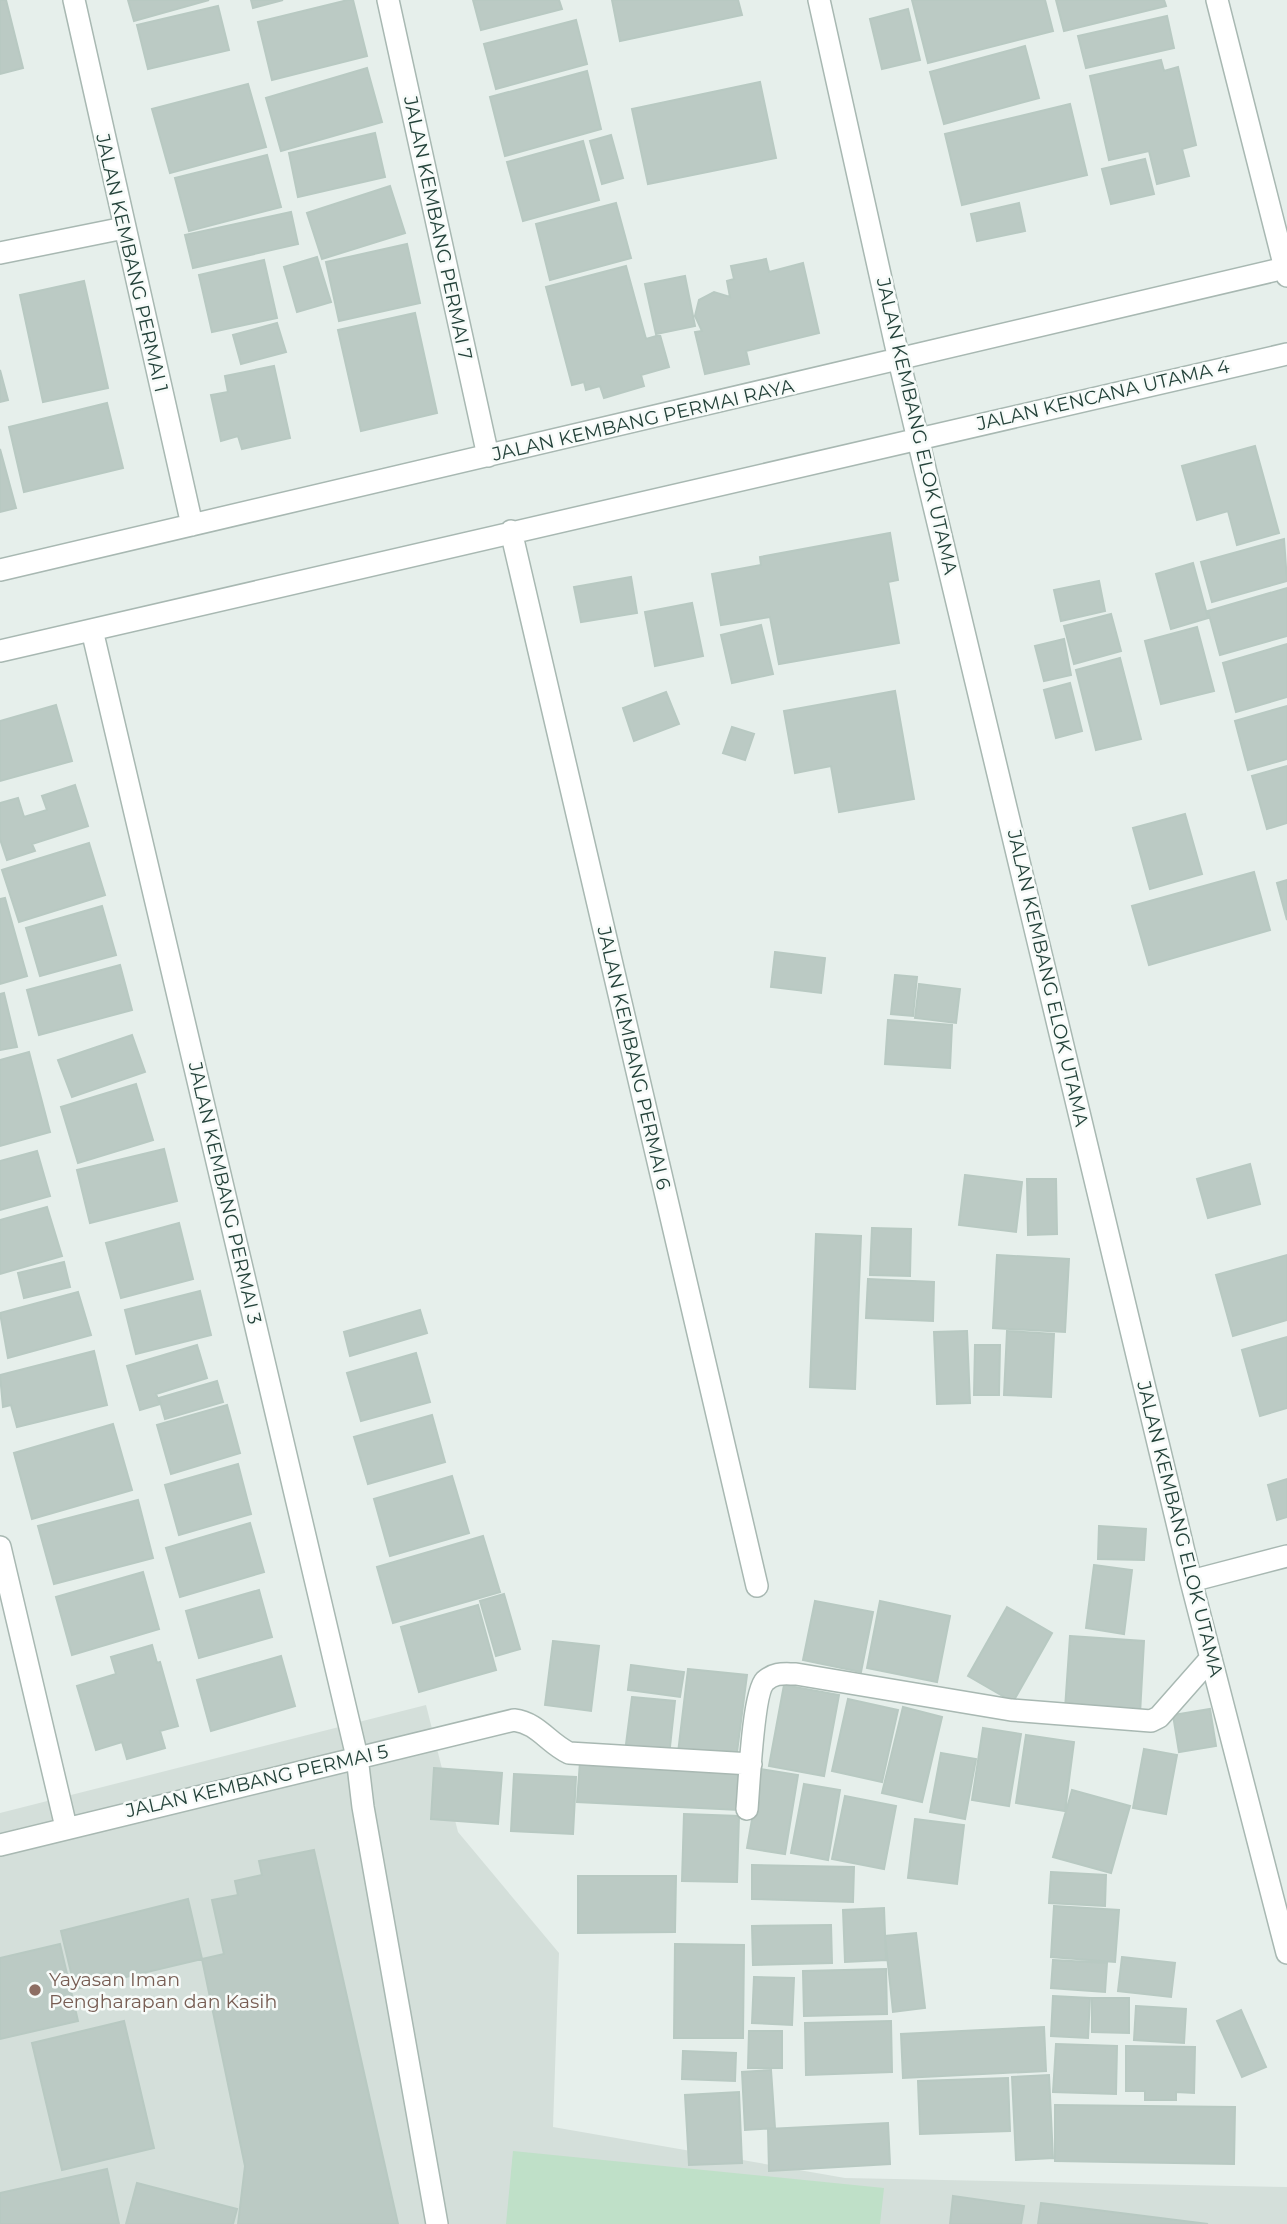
<svg xmlns="http://www.w3.org/2000/svg" width="1287" height="2224" viewBox="0 0 1287 2224" font-family="Montserrat,sans-serif">
<style>
.built{fill:#d4dfda}
.park{fill:#bfe0c8}
.building{fill:#bbcac4;stroke:#b8c9c2;stroke-width:2}
.lines{fill:none;stroke-linecap:round;stroke-linejoin:round}
.minor-casing{stroke:#a8b8b2;stroke-width:24}
.minor{stroke:#fff;stroke-width:21}
.education-dot{fill:#8d6e63;stroke:#f7fbf9;stroke-width:2.5}
.labels{text-anchor:middle;dominant-baseline:central;stroke-width:5;stroke-linejoin:round;paint-order:stroke}
.street-label{font-size:19px;fill:#24423a;stroke:#f7fbf9}
.education-label{font-size:19px;fill:#785e54;stroke:#f7fbf9;text-anchor:start}
</style>
<rect width="100%" height="100%" fill="#e6efeb"/>
<!-- built -->
<path class="built" d="M426 1705 458 1832 559 1953 553 2127 845 2178 1287 2187V2224H0V1813Z"/>
<!-- park -->
<path class="park" d="M513 2151 884 2188 880 2224H506Z"/>
<!-- building -->
<path class="building" d="M0 0H6L23 68 0 74Z
M128 0H209L134 21Z
M251 0H283L253 8Z
M348 0H353L367 56 272 80 258 22Z
M473 0H559L562 9 481 30Z
M612 0H738L742 15 620 41Z
M912 0H1045L1053 31 928 63Z
M1056 0H1164L1166 6 1064 31Z
M218 6 229 50 148 69 137 25Z
M908 9 920 60 882 69 870 19Z
M1167 16 1174 48 1086 68 1078 36Z
M576 20 587 64 496 89 484 44Z
M1025 46 1039 98 944 124 930 72Z
M1161 60 1164 71 1178 67 1196 145 1182 149 1189 176 1157 184 1149 151 1109 160 1090 76Z
M367 68 382 122 281 151 266 98Z
M587 71 601 129 505 156 490 97Z
M760 82 776 158 648 184 632 109Z
M248 84 266 147 170 173 152 109Z
M1070 104 1087 175 962 205 945 134Z
M375 133 385 177 298 197 289 153Z
M611 135 623 178 602 184 590 141Z
M583 141 599 200 523 221 507 162Z
M267 155 281 207 189 231 175 178Z
M1145 159 1154 194 1111 204 1102 169Z
M390 186 405 233 322 259 307 213Z
M616 203 631 258 550 280 536 224Z
M1019 203 1025 231 977 241 971 214Z
M291 212 298 244 193 268 185 235Z
M407 244 420 303 339 321 326 262Z
M317 257 331 302 297 312 284 267Z
M766 259 769 272 803 263 819 333 746 351 749 364 705 374 695 332 702 331 695 316 699 300 714 292 730 297 727 281 734 279 731 266Z
M264 260 277 318 212 332 199 275Z
M626 266 646 339 660 335 669 367 641 375 644 386 604 398 600 386 586 390 584 382 572 385 546 287Z
M685 276 695 326 656 334 645 284Z
M84 281 108 388 43 402 20 295Z
M415 313 437 413 361 431 338 330Z
M277 323 286 352 241 364 233 335Z
M274 366 290 438 242 449 238 436 221 441 211 395 228 392 225 376Z
M0 370 8 400 0 402Z
M107 403 123 468 24 492 9 427Z
M1255 446 1279 533 1237 545 1228 511 1197 520 1182 466Z
M0 449 16 508 0 512Z
M890 533 898 580 888 582 899 643 779 664 770 617 721 625 712 574 761 565 760 557Z
M1284 539 1287 581 1212 602 1201 562Z
M1193 563 1208 618 1171 629 1156 574Z
M631 577 637 613 581 622 574 587Z
M1099 581 1105 611 1061 621 1054 590Z
M1287 588V636L1220 655 1208 611Z
M692 603 703 656 655 666 645 612Z
M1111 614 1121 651 1074 664 1064 626Z
M761 625 773 674 732 683 721 635Z
M1197 627 1214 691 1161 704 1145 641Z
M1064 639 1071 675 1044 681 1035 646Z
M1287 644V697L1236 712 1223 663Z
M1120 658 1141 739 1096 750 1076 670Z
M1070 683 1082 731 1056 738 1044 690Z
M895 691 914 799 839 812 831 766 795 773 784 711Z
M666 692 679 724 634 741 623 708Z
M56 705 72 761 0 781V721Z
M1287 706V759L1248 770 1235 721Z
M732 727 754 734 745 760 723 753Z
M1287 766V823L1267 829 1252 776Z
M75 785 88 826 32 844 35 851 7 860 0 839V803L18 798 24 817 47 810 42 796Z
M1185 814 1202 874 1150 889 1133 828Z
M89 843 105 895 19 922 2 870Z
M1254 872 1270 930 1149 965 1132 906Z
M1287 880V920L1277 883Z
M5 898 27 976 0 984V899Z
M102 906 116 955 40 976 26 928Z
M775 952 825 958 821 993 771 987Z
M120 965 132 1010 39 1035 27 990Z
M895 975 917 977 913 1016 891 1014Z
M919 984 960 989 956 1023 915 1018Z
M4 993 17 1047 0 1050V994Z
M888 1020 952 1025 950 1068 885 1064Z
M132 1035 145 1072 72 1097 58 1060Z
M29 1052 50 1132 0 1146V1060Z
M136 1084 153 1140 78 1163 61 1107Z
M164 1149 177 1201 90 1223 77 1170Z
M37 1151 50 1196 0 1210V1161Z
M1250 1164 1260 1204 1208 1218 1197 1179Z
M965 1175 1022 1182 1016 1232 959 1225Z
M1027 1179H1056L1057 1234 1028 1235Z
M47 1207 62 1256 0 1274V1220Z
M179 1223 193 1279 121 1298 106 1243Z
M872 1228 911 1229 910 1276 870 1275Z
M816 1234 861 1236 855 1389 810 1387Z
M997 1255 1069 1259 1065 1332 993 1328Z
M1287 1255V1320L1233 1336 1216 1275Z
M64 1262 70 1287 24 1298 18 1273Z
M868 1279 934 1282 933 1321 866 1318Z
M200 1291 211 1335 136 1354 125 1310Z
M78 1292 91 1335 8 1358 0 1313Z
M420 1310 427 1333 350 1356 344 1332Z
M967 1331 970 1403 937 1404 934 1332Z
M1007 1331 1054 1334 1051 1397 1004 1395Z
M1287 1337V1408L1260 1416 1242 1350Z
M197 1345 207 1378 156 1394 160 1404 140 1410 127 1366Z
M975 1345H1000L999 1395H974Z
M94 1351 107 1405 17 1427 11 1405 3 1407 0 1375Z
M416 1353 430 1402 361 1421 347 1373Z
M217 1381 223 1402 165 1419 159 1398Z
M227 1405 240 1453 171 1474 157 1425Z
M432 1415 445 1462 368 1484 354 1437Z
M113 1424 132 1490 32 1519 14 1453Z
M238 1464 251 1514 179 1535 165 1485Z
M452 1476 469 1533 390 1556 374 1499Z
M1287 1479V1517L1277 1520 1268 1485Z
M138 1500 153 1558 54 1584 38 1526Z
M250 1523 264 1572 180 1597 166 1548Z
M1099 1526 1146 1529 1144 1560 1098 1559Z
M483 1536 500 1592 393 1623 377 1567Z
M1094 1565 1132 1570 1124 1634 1086 1628Z
M143 1572 159 1629 72 1655 56 1597Z
M259 1590 272 1637 199 1658 186 1611Z
M504 1594 520 1649 496 1656 480 1601Z
M815 1601 873 1612 861 1672 803 1660Z
M880 1601 950 1616 937 1682 867 1668Z
M478 1605 496 1670 419 1692 401 1627Z
M1007 1607 1052 1633 1013 1702 968 1676Z
M1070 1636 1144 1641 1140 1714 1065 1709Z
M553 1641 599 1646 591 1711 545 1705Z
M152 1645 157 1663 160 1662 178 1726 160 1731 165 1748 127 1759 122 1742 96 1750 77 1686 116 1674 111 1657Z
M281 1656 295 1706 211 1731 197 1680Z
M631 1665 684 1672 680 1697 628 1690Z
M688 1669 747 1675 736 1760 678 1753Z
M784 1685 839 1695 824 1776 769 1766Z
M632 1697 675 1701 669 1756 625 1752Z
M848 1699 898 1710 882 1782 832 1771Z
M903 1707 942 1717 922 1802 882 1793Z
M1210 1709 1216 1746 1179 1752 1173 1715Z
M983 1728 1021 1734 1009 1806 972 1800Z
M1026 1735 1074 1742 1065 1811 1016 1803Z
M1144 1749 1177 1755 1166 1814 1133 1808Z
M941 1753 976 1759 965 1819 930 1812Z
M580 1762 741 1770 739 1810 577 1802Z
M434 1768 502 1773 498 1824 431 1819Z
M761 1769 798 1775 785 1854 747 1848Z
M514 1774 576 1777 573 1834 511 1831Z
M804 1784 840 1790 828 1860 791 1853Z
M1072 1790 1130 1806 1111 1873 1053 1857Z
M845 1796 896 1806 884 1869 832 1859Z
M684 1814 739 1816 737 1882 682 1881Z
M915 1819 964 1825 957 1884 908 1878Z
M314 1850 398 2224H238L245 2166 202 1959 224 1954 212 1900 238 1895 235 1881 262 1875 259 1861Z
M752 1865 854 1867 853 1902 752 1899Z
M1051 1872 1106 1875 1105 1906 1049 1903Z
M578 1876H676L675 1932 578 1933Z
M188 1899 202 1959 75 1989 61 1931Z
M1054 1906 1119 1910 1115 1962 1051 1957Z
M884 1908 886 1960 845 1962 843 1910Z
M831 1925 832 1963 753 1965 752 1926Z
M916 1933 925 2008 893 2012 885 1936Z
M60 1944 78 2021 0 2039V1958Z
M675 1944 744 1945 743 2038H674Z
M1122 1957 1175 1963 1171 1997 1118 1991Z
M1053 1960 1107 1963 1105 1992 1051 1988Z
M886 1969 887 2014 804 2016 803 1971Z
M754 1977 794 1978 792 2025 752 2023Z
M1053 1996 1090 1998 1088 2038 1051 2036Z
M1092 1998H1129V2033L1092 2032Z
M1136 2006 1186 2009 1184 2043 1134 2040Z
M1241 2010 1266 2067 1242 2077 1217 2021Z
M124 2021 154 2148 62 2170 32 2043Z
M891 2021 892 2072 806 2075 805 2023Z
M1044 2027 1046 2071 903 2078 901 2034Z
M749 2031H782V2068H748Z
M1056 2044 1117 2046 1116 2094 1053 2092Z
M1126 2046 1195 2047 1194 2093 1176 2092V2100H1145V2091H1126Z
M683 2051 736 2053 735 2081 682 2079Z
M771 2070 775 2128 745 2130 742 2072Z
M1049 2075 1053 2158 1016 2160 1012 2077Z
M1008 2078 1010 2131 920 2134 918 2081Z
M739 2092 742 2163 689 2165 685 2095Z
M1055 2105 1235 2107 1234 2164 1055 2161Z
M888 2123 890 2164 769 2171 768 2129Z
M107 2169 119 2224H0V2193Z
M137 2183 237 2209 233 2224H126Z
M953 2196 1024 2206 1021 2224H950Z
M1041 2203 1208 2224H1038Z"/>
<g class="lines">
<!-- minor casing -->
<g class="minor-casing">
<path id="minor" d="M74 0 192 525
M388 0 488 456
M819 0 899 360 1191 1581 1287 1953
M1217 0 1287 276
M0 253 124 228
M511 531 757 1586
M0 570 1285 268
M92 630 357 1757 363 1807 437 2224
M0 651 1287 354
M0 1547 66 1827
M1191 1581 1287 1556
M747 1809C749 1787 753 1693 765 1681 775 1672 784 1674 796 1674L1011 1710 1151 1721 1159 1717 1211 1658
M0 1845 514 1720C538 1723 548 1743 569 1753L751 1764"/>
</g>
<!-- minor -->
<use href="#minor" class="minor"/>
</g>
<!-- markers -->
<circle class="education-dot" cx="35" cy="1990" r="7"/>
<g class="labels">
<!-- street labels -->
<g class="street-label">
<text transform="translate(438 228) rotate(78)">JALAN KEMBANG PERMAI 7</text>
<text transform="translate(132 263) rotate(77)">JALAN KEMBANG PERMAI 1</text>
<text transform="translate(1103 395) rotate(-13)">JALAN KENCANA UTAMA 4</text>
<text transform="translate(643 420) rotate(-13)">JALAN KEMBANG PERMAI RAYA</text>
<text transform="translate(917 426) rotate(77)">JALAN KEMBANG ELOK UTAMA</text>
<text transform="translate(1048 978) rotate(77)">JALAN KEMBANG ELOK UTAMA</text>
<text transform="translate(634 1058) rotate(77)">JALAN KEMBANG PERMAI 6</text>
<text transform="translate(225 1193) rotate(77)">JALAN KEMBANG PERMAI 3</text>
<text transform="translate(1180 1529) rotate(76)">JALAN KEMBANG ELOK UTAMA</text>
<text transform="translate(257 1781) rotate(-13)">JALAN KEMBANG PERMAI 5</text>
</g>
<!-- education labels -->
<g class="education-label">
<text x="49" y="1979">Yayasan Iman<tspan x="49" dy="22">Pengharapan dan Kasih</tspan></text>
</g>
</g>
</svg>
